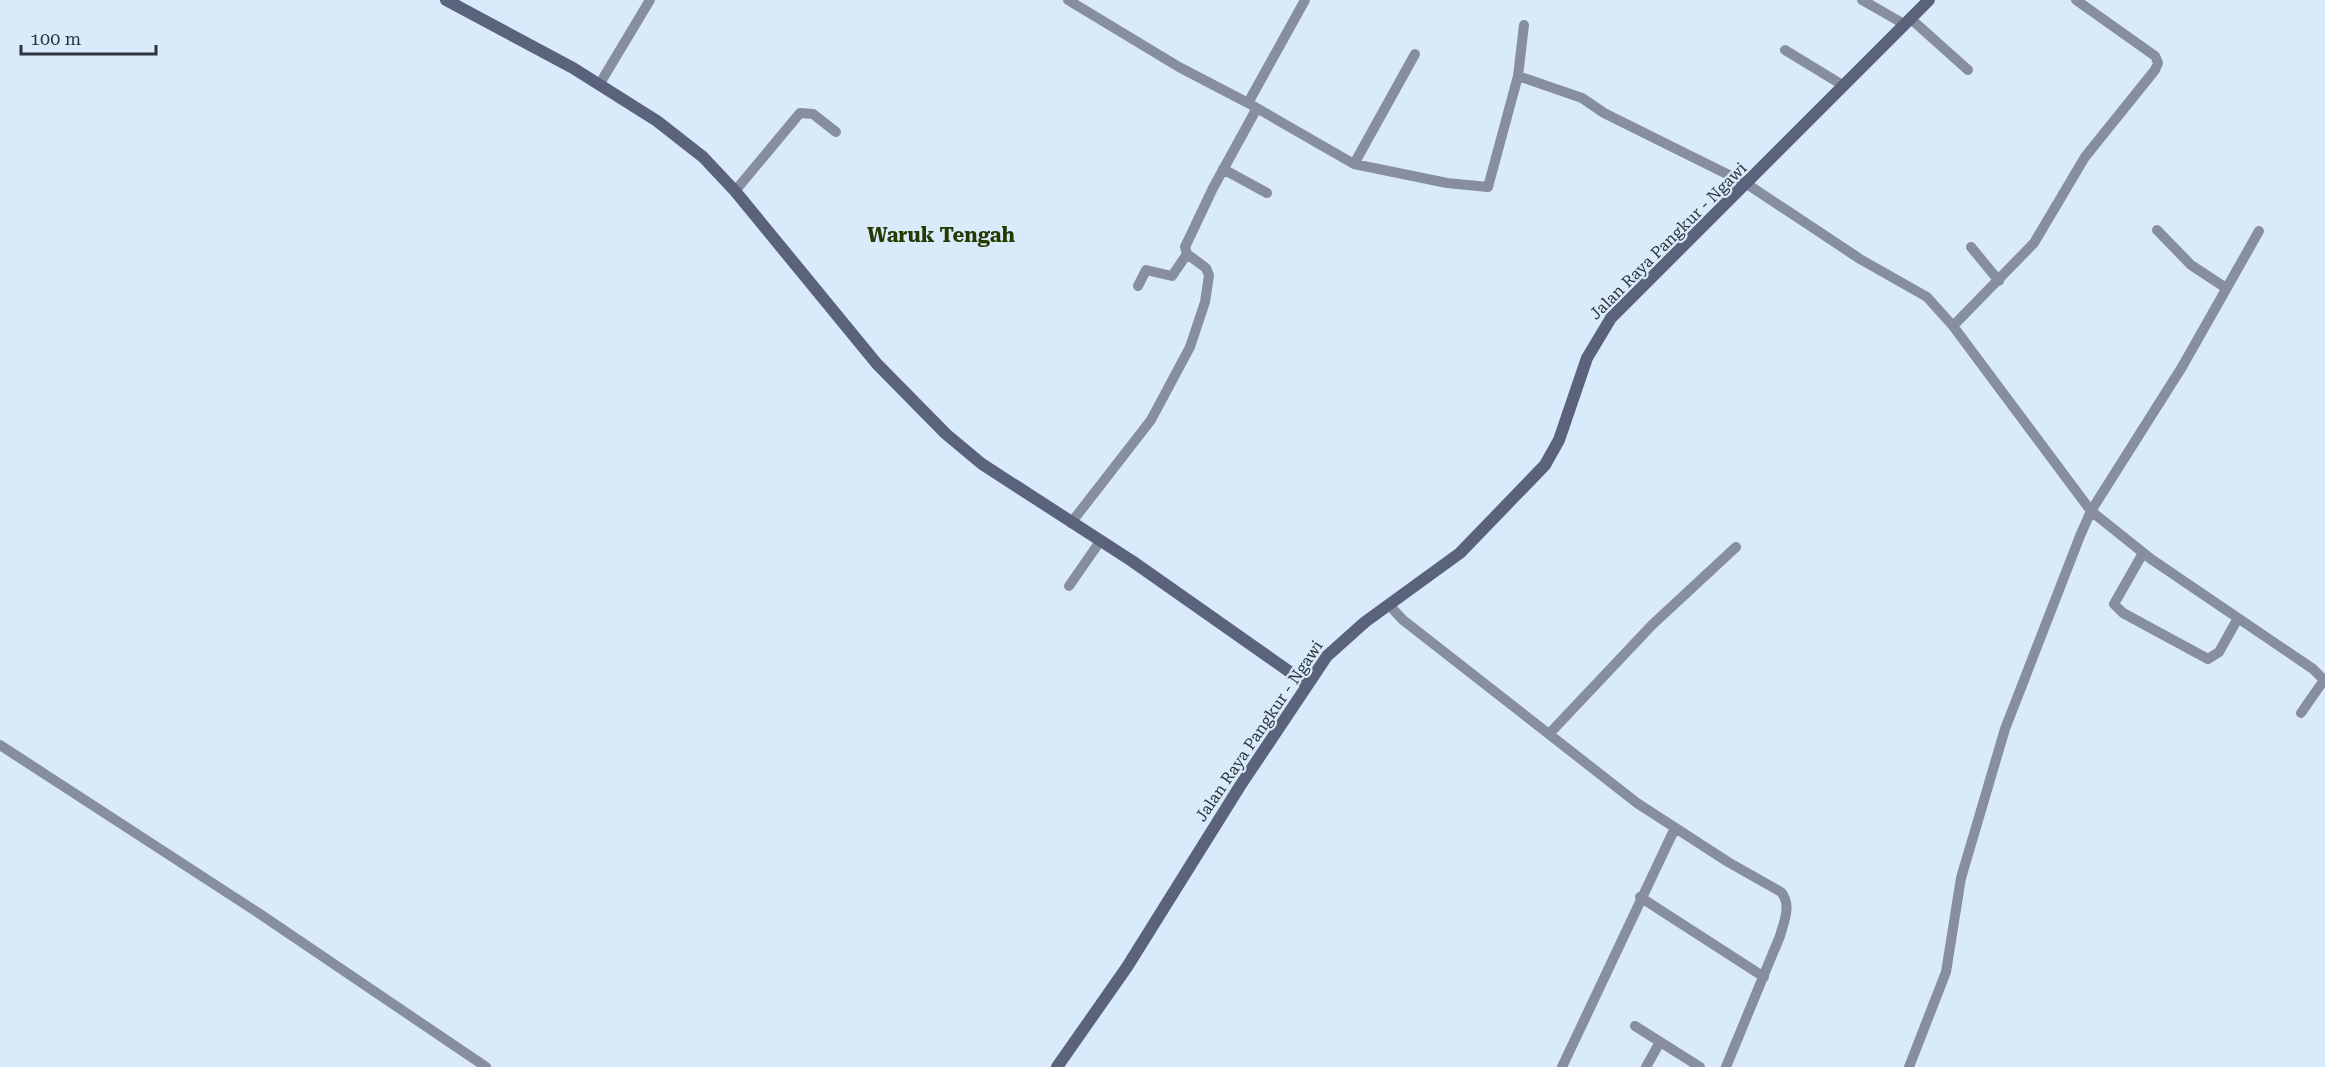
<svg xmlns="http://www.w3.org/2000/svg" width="2325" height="1067" viewBox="0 0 2325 1067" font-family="'Roboto Serif',serif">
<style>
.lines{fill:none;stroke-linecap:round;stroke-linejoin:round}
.street{stroke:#878e9f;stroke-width:10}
.secondary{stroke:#5a637b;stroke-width:12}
.labels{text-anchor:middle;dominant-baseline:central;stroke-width:4.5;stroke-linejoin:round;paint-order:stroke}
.street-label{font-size:16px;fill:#2c353d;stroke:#d9ebfb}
.quarter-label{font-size:20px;font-weight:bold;fill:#253903;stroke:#d9ebfb}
</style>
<rect width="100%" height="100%" fill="#d9ebfb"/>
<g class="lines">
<!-- street -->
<path class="street" d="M1068 0 1179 67 1248 103 1354 164 1447 183 1488 187 1518 76 1582 98 1604 113 1747 184 1860 259 1927 297 1953 326 2091 511 2151 559 2313 669 2325 681
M1862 0 1904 24
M1911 19 1968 70
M1785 50 1844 86
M1518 76 1524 25
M599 85 650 0
M1248 103 1305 0
M1354 164 1415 54
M1223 169 1267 193
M735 191 800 113 813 114 836 132
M2157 230 2191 265 2226 288
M1971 247 1999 281
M1138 286 1146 270 1172 276 1187 254
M1953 326 2034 243 2085 157 2155 70 2158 63 2155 56 2076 0
M1071 523 1151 420 1190 347 1205 302 1209 275 1206 268 1187 254 1185 247 1213 188 1257 108
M2143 553 2114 604 2123 613 2208 659 2219 652 2238 618
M1069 586 1101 540
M1389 605 1403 620 1637 803 1728 862 1781 892C1792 905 1784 921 1780 936L1726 1067
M2301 713 2324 680
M1549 734 1652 625 1736 547
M0 745 260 914 486 1067
M1640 897 1764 977
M1635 1026 1700 1067
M1562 1067 1675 828
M1646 1067 1660 1042
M1909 1067 1946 972 1961 878 2005 729 2080 536 2091 511 2182 367 2259 231"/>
<!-- secondary -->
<path class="secondary" d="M446 0 573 68 657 121 703 157 735 191 877 364 946 434 982 464 1132 561 1307 684
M1057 1067 1127 967 1240 786 1327 656 1365 622 1460 553 1545 465 1559 440 1587 358 1611 318 1929 0"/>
</g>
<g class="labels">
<!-- street labels -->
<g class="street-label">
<text transform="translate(1668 241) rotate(-45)">Jalan Raya Pangkur - Ngawi</text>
<text transform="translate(1259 731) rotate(-56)">Jalan Raya Pangkur - Ngawi</text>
</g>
<!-- quarter labels -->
<g class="quarter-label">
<text x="941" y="235">Waruk Tengah</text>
</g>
</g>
<!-- scale -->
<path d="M21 45v9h135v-9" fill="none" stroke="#2c353d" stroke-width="3"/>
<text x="30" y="45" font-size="18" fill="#2c353d" stroke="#d9ebfb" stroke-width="4.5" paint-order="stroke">100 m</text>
</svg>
